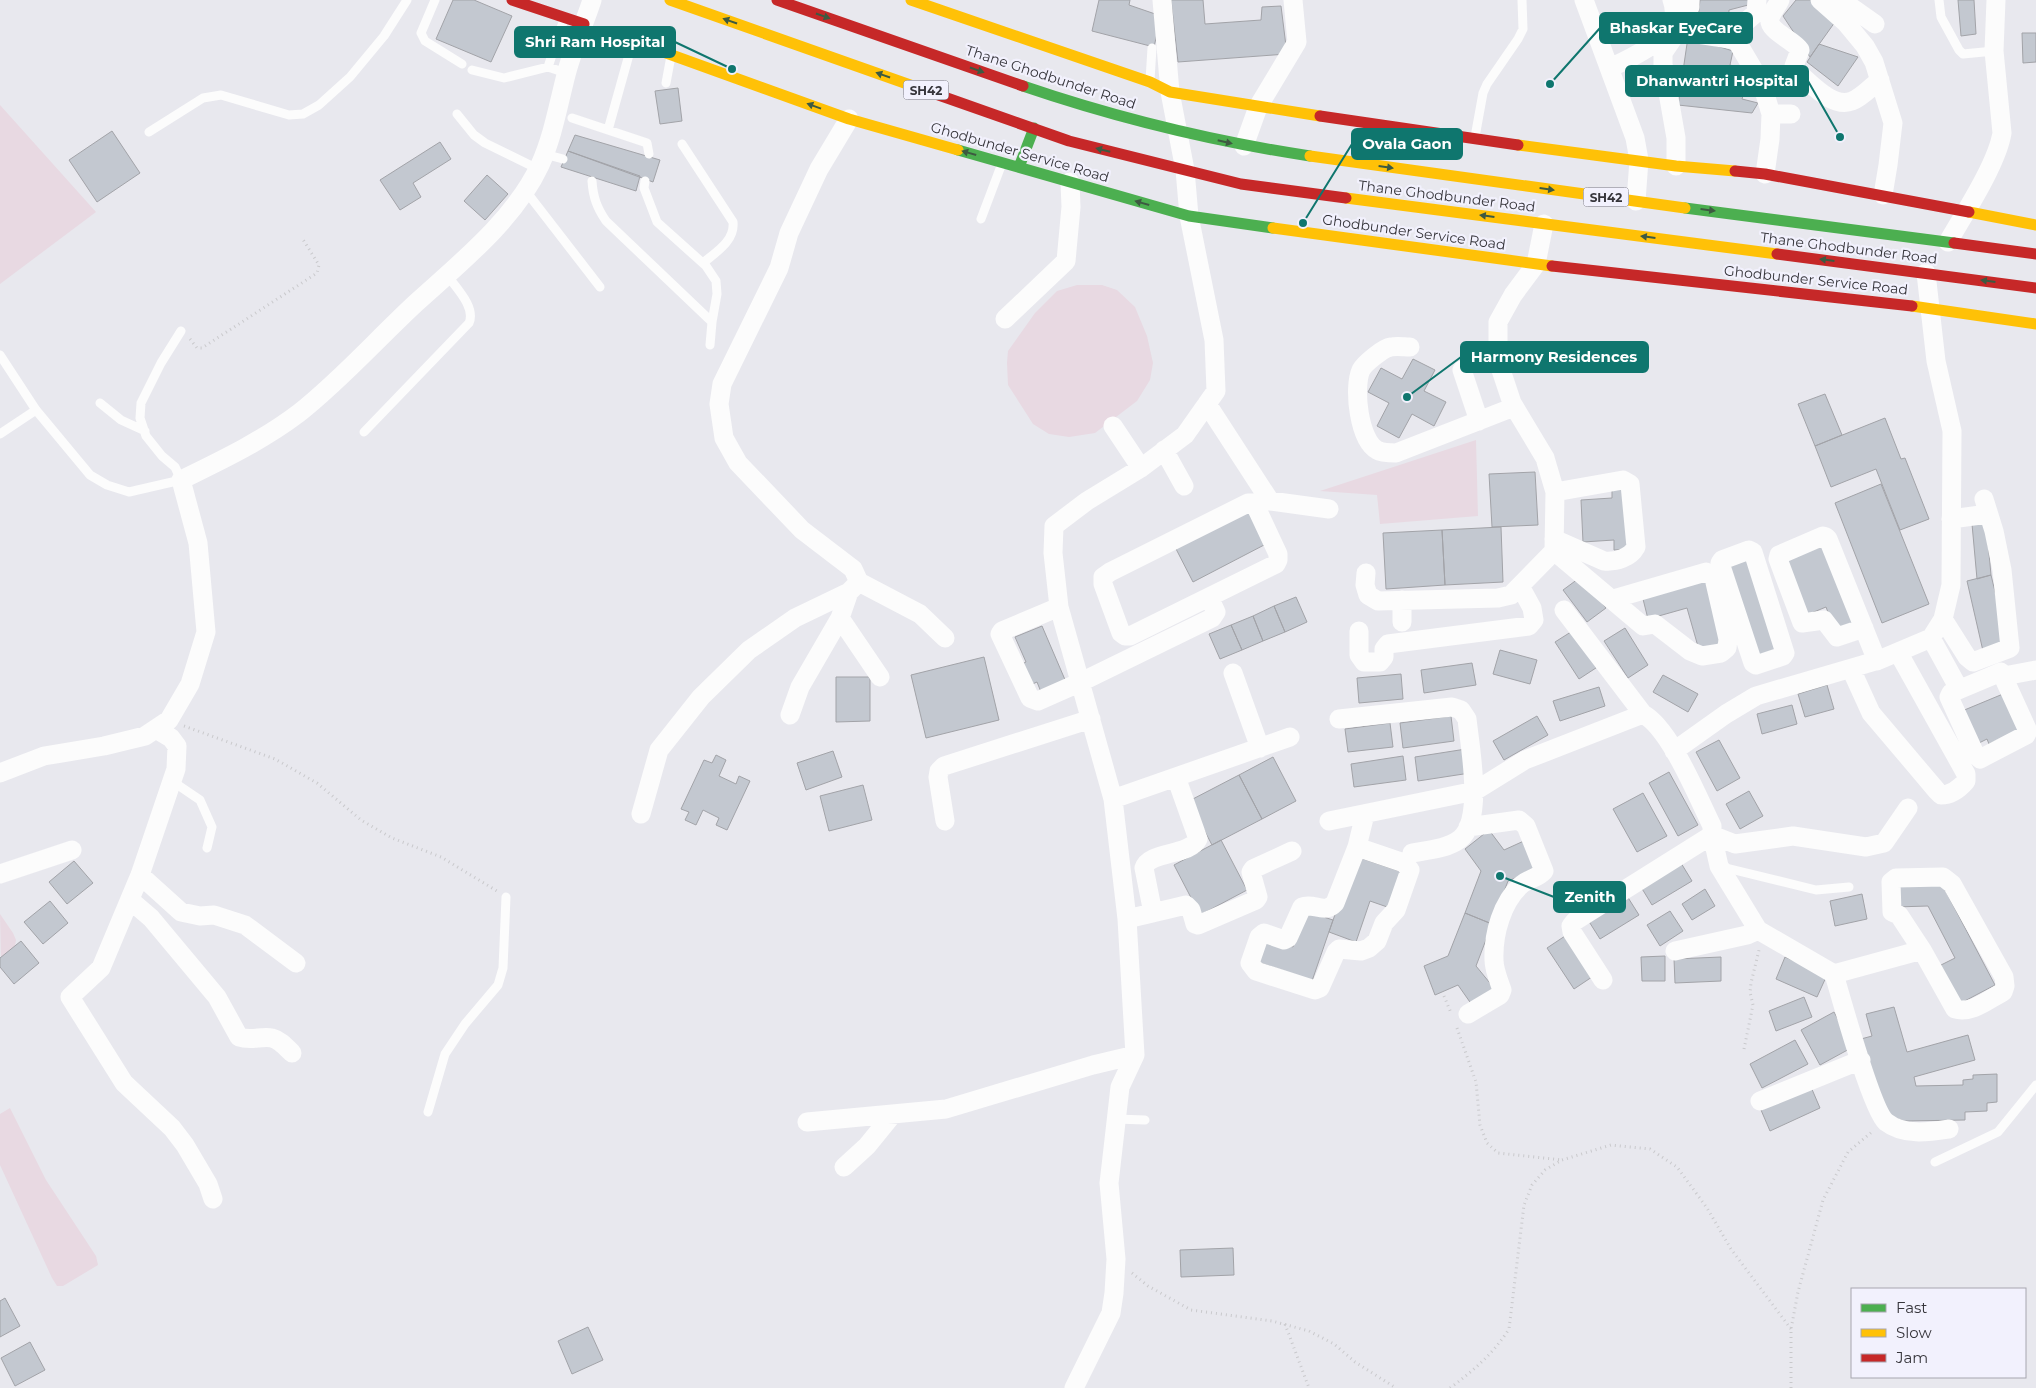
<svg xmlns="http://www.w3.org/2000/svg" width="2036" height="1388" viewBox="0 0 2036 1388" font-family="Montserrat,sans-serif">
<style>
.green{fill:#e8d9e2}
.building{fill:#c3c8d0;stroke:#a2a3a8}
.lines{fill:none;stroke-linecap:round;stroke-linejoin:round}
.path{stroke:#c9c9cc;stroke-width:3;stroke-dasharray:1 4;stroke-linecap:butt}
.lane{stroke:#fcfcfc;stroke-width:9}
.street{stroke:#fcfcfc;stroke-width:19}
.fast{stroke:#4caf50;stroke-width:11}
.slow{stroke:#ffc107;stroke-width:11}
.jam{stroke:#c62828;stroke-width:11}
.oneway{fill:#3d5a41}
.labels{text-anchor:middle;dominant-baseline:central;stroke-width:4.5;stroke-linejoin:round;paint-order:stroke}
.shield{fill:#f2f1fd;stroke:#6e6d75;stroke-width:1}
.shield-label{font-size:12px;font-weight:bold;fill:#36353b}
.street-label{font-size:14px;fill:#36353b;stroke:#f2f1fd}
.leader{fill:none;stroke:#0f766e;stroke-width:2}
.callout-dot{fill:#0f766e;stroke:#f2f1fd;stroke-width:2}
.callout{fill:#0f766e;stroke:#0f766e;stroke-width:2}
.callout-label{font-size:15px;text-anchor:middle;font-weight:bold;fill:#fff}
</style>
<rect width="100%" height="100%" fill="#e8e8ee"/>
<!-- green -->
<path class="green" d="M0 105 96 212 0 284Z
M1077 285H1102L1117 290 1135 307 1147 336 1153 363 1150 380 1137 401 1095 433 1069 437 1049 434 1033 424 1008 385 1007 363 1008 351 1035 313 1057 291Z
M1476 440 1478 516 1380 524 1377 495 1320 491Z
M0 914 13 933 16 940 15 946 1 959Z
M10 1108 46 1180 96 1256 98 1265 63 1286H57L52 1278 0 1165V1114Z"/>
<!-- building -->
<path class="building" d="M453 0H474L512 16 491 62 436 39Z
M1099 0H1130L1129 5 1161 16 1154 47 1092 31Z
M1171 0H1203L1205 24 1261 20 1262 7 1281 6 1287 54 1178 62Z
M1700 0H1751L1752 4 1729 10 1728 32 1697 27Z
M1796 0H1813L1835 22 1810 57 1783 16Z
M1958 0H1974L1976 34 1961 36Z
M2022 33H2036V62L2023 63Z
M1688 37 1733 51 1730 65 1751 71 1742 99 1758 103 1752 113 1678 105Z
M1819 44 1858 57 1838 86 1807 62Z
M678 88 682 121 660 124 655 91Z
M112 131 140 173 97 202 69 160Z
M575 135 660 160 653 182 568 151Z
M440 142 451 159 413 183 421 197 400 210 380 180Z
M568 151 640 176 636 191 561 167Z
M487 175 508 194 485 220 464 201Z
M1413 359 1435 370 1424 391 1446 402 1434 426 1412 414 1399 438 1377 426 1389 403 1368 392 1381 368 1402 379Z
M1825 394 1842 435 1815 446 1798 404Z
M1885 418 1901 459 1905 458 1929 519 1900 530 1876 469 1831 487 1815 446Z
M1535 472 1538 525 1492 527 1489 474Z
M1881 484 1929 604 1882 623 1835 503Z
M1612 489H1627L1629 549 1614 550V540L1583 542 1581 500 1612 498Z
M1247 507 1266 544 1193 582 1174 545Z
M1986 521 1991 575 1977 579 1972 524Z
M1501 527 1503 582 1445 585 1442 530Z
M1442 530 1445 585 1386 589 1383 533Z
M1824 545 1857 627 1837 636 1826 607 1804 616 1782 562Z
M1750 553 1783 652 1755 661 1722 562Z
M1991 575 2008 645 1983 651 1967 581Z
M1582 576 1606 608 1587 622 1563 590Z
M1706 577 1724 643 1699 650 1687 608 1648 619 1642 595Z
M1296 597 1307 622 1285 632 1274 606Z
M1274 606 1285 632 1263 641 1253 616Z
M1253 616 1263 641 1242 650 1231 625Z
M1231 625 1242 650 1220 659 1209 634Z
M1042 626 1066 682 1041 692 1037 682 1028 686 1020 665 1026 662 1015 637Z
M1625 628 1648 665 1628 678 1604 641Z
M1574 630 1599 666 1579 679 1555 642Z
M1500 650 1537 660 1530 684 1493 674Z
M984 657 999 720 926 738 911 675Z
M1472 663 1476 685 1424 693 1421 670Z
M1401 674 1403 699 1359 703 1357 678Z
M1663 675 1698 694 1688 712 1653 692Z
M836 677H870V721L836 722Z
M1827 685 1834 709 1805 717 1798 694Z
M1599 687 1605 706 1560 721 1553 701Z
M2003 694 2021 733 2004 737 1989 744 1987 739 1975 745 1962 711Z
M1792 705 1797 724 1762 734 1757 714Z
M1451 716 1454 741 1403 748 1400 723Z
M1537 716 1548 735 1504 760 1493 741Z
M1390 723 1393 747 1348 752 1345 729Z
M1719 740 1740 778 1717 791 1696 752Z
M1466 749 1470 773 1418 781 1415 757Z
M833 751 842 777 806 790 797 763Z
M716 755 726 760 719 776 736 784 739 776 750 781 727 830 716 825 719 818 703 810 696 825 685 820 689 812 681 809 704 760 712 763Z
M1403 756 1406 780 1354 787 1351 764Z
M1273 757 1296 801 1262 819 1239 775Z
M1669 772 1698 825 1678 836 1649 783Z
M1239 775 1262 819 1212 845 1189 801Z
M863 785 872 820 829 831 820 796Z
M1749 791 1763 816 1740 829 1726 804Z
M1643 793 1667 836 1637 852 1613 809Z
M1489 830 1504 850 1526 840 1538 869 1508 881 1492 924 1465 913 1481 871 1465 849Z
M1221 840 1247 890 1200 915 1174 865Z
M1355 856 1405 873 1393 909 1370 901 1356 942 1329 932Z
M74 861 93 883 67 904 49 882Z
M1681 863 1692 881 1652 905 1641 887Z
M1942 884 1995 985 1959 1004 1939 966 1955 958 1928 906 1895 907V885Z
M1705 889 1715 906 1692 920 1682 904Z
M1862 894 1867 919 1835 926 1830 901Z
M1627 896 1639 915 1600 939 1588 920Z
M50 901 68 923 43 944 24 922Z
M1305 911 1333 920 1312 981 1255 961 1263 937 1293 947Z
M1670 911 1683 931 1660 946 1647 925Z
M1465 913 1492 924 1476 966 1494 988 1472 1005 1458 985 1435 995 1424 966 1448 956Z
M1568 934 1595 975 1574 989 1547 948Z
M21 941 39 963 14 984 0 967V958Z
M1665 956V981H1642L1641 957Z
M1721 957V981L1675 983 1674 959Z
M1785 957 1827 975 1817 997 1776 979Z
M1804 997 1812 1017 1776 1031 1769 1011Z
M1894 1007 1907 1052 1968 1035 1975 1060 1914 1077 1916 1086 1963 1085V1080L1973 1079V1075L1997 1074V1102L1987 1103V1111L1965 1112V1120L1904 1121 1892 1117 1879 1097 1861 1039 1872 1036 1866 1014Z
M1834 1012 1853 1047 1820 1065 1801 1030Z
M1795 1040 1808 1064 1762 1088 1750 1064Z
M1811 1087 1820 1108 1770 1131 1761 1110Z
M1233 1248 1234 1275 1181 1277 1180 1250Z
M5 1298 20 1326 0 1337V1301Z
M588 1327 603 1360 572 1374 558 1341Z
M30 1342 45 1370 15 1386 1 1358Z"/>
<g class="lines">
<!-- path -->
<path class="path" d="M190 339 197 348H202L317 273 319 265 302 238
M184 726 275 759 317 783 361 820 392 838 441 857 497 891
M1444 996 1451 1013
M1457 1028 1476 1082 1480 1125 1487 1143 1498 1153 1562 1160
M1744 1049 1753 1005 1750 992 1751 983 1759 950
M1132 1273 1148 1286 1191 1310 1272 1321 1309 1331 1334 1344 1355 1362 1396 1388
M1285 1324 1309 1388
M1450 1388C1473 1371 1493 1354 1509 1329L1524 1205 1532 1185 1545 1170 1562 1160 1611 1145 1650 1149 1677 1167 1707 1208 1731 1249 1791 1329
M1791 1388V1329L1798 1292 1823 1200 1848 1152 1873 1131"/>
<!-- lane -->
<path class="lane" d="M435 0 421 33 425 41 462 64
M1939 0 1941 17 1959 50 1963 54 1994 51
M632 44 608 130 647 143 649 154
M548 67 564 19
M472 70 504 78 548 67 566 73
M1150 80 1152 48
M666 83 671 56
M457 114 474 135 485 143 538 169
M572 118 608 130
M149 132 203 98 221 95 289 115 303 114 319 105 350 77 384 36 407 0
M1475 137 1483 93 1487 84 1518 39 1523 29 1522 0
M682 144 733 222C735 241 716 252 703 263
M544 154 563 159
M592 181C593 197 597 208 606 221L712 322 710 345
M645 181 644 188 657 222 706 266 716 281 717 294 712 322
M525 190 600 287
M981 219 1001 166
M0 355 36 410 90 475 107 485 129 492 181 480 175 467 162 456 146 436 140 418 141 403 161 363 181 331
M100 403 121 420 145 431
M364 432 469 323C476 307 456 288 447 275
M0 434 36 410
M172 781 200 800 212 827 207 848
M1722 867 1816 890 1849 887
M428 1112 445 1054 465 1024 498 985 503 968 506 897
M1116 1119 1145 1120
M1935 1162 1998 1132 2036 1085"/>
<!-- street -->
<path class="street" d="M1584 0 1635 138 1639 160 1636 201
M1690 0V7L1678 31 1736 40
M1757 0 1756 13 1742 25 1736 40 1762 84 1771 114H1791
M1780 0C1777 6 1772 12 1770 18 1767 31 1794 40 1800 50L1794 66 1796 71C1810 82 1832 109 1852 101 1861 98 1871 87 1880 80
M1820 0 1846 23 1865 46 1874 62 1893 123 1888 165 1883 195
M1841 0 1875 24
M1610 68C1634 56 1686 35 1672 0
M1244 146 1258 107 1297 42 1293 0
M1676 166V138L1663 64V53L1678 31
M1765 174 1770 139 1771 114
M1948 242C1964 214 1997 164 2002 133L1994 51 1996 0
M1005 319 1066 261 1071 207 1070 182
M1410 347C1404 347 1397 346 1391 347 1383 348 1364 364 1361 370 1353 388 1359 440 1377 450 1382 453 1391 453 1396 453L1514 407
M1462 370 1479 421
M1207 404 1270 501 1329 509
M1113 426 1141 468
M1164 450 1184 486
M1248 503H1253L1256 507 1278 554V560L1276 564 1130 636H1125L1121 633 1103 584V577L1110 572Z
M1951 519 1988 514
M1554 539 1604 561C1616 562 1630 558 1636 547L1630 484 1623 480 1555 492
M1749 550 1753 552 1785 653 1783 656 1756 665 1753 663 1720 563 1722 560Z
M1554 551 1643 626 1655 624 1690 651 1702 656 1721 653 1727 648 1728 639 1714 578 1706 572 1613 599
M1366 573 1365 585 1368 595 1378 601 1498 598 1511 595 1554 551 1555 492 1545 458 1512 403 1498 361V322L1513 295 1536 264 1544 224
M859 582 920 614 945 638
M1059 607 1002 631 1000 634 1030 698 1038 701 1081 682 1212 618 1216 612 1209 597
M1564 610 1643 714C1670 728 1698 798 1712 826V835L1719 866 1758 930 1834 974 1922 950 1955 1009C1972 1014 1989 999 2003 992L2005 986 2004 977 1952 884 1943 877 1896 878 1891 882 1892 912 1899 915 1922 950
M840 618 880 677
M1943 619 1967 657 1973 662 2010 648 2002 570 1994 531 1984 499
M1402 622V600
M1864 628 1837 637 1824 620 1802 623 1778 559 1779 555 1823 536 1826 537 1828 539 1877 661
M1359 631V655L1364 662H1380L1384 657V649L1388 644 1529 626 1534 620 1532 608 1520 586
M1931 638 1959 689
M1851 669 1871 713 1937 791 1941 795C1951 795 1960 788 1966 781V774L1898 652
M2001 672 2028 731 2026 735 1980 759 1975 754 1949 697 1951 693Z
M1233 673 1260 748
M2004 676 2036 670
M790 715 800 687 840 618 849 592
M1339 719 1452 707 1461 710 1467 719C1470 747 1484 820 1460 839 1447 849 1428 850 1412 853
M156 729 171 738 177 746 176 769 140 875 101 968 70 997 124 1083 172 1128 185 1145 208 1184 213 1199
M1674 751 1726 714 1756 696 1879 660 1931 638 1943 619 1951 585 1952 431 1936 361 1926 273
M0 773 44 756 104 746 145 736 169 720 190 684 206 632 198 543 181 480C222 460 262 441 299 413 341 380 377 339 417 302 460 263 515 219 540 165 553 136 558 106 566 75 572 50 584 25 592 0
M1113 799 1290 737
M641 814 659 750 701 697 749 650 795 618 849 592 859 582 853 569 802 530 738 463 724 438 719 404 722 384 779 268 789 233 819 169 849 119
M945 821 938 777 939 771 944 766 1091 719
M1329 821 1475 791 1525 760 1643 714
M1357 847 1404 863 1410 870 1396 910 1384 923 1377 941 1369 948 1361 951 1339 949 1336 952 1320 988 1315 990 1256 971 1250 963 1259 937 1264 933 1284 940 1288 938 1302 907C1314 902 1324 915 1335 903L1357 847 1358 843 1365 814
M0 874 72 850
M140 875 181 912 200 916 214 915 245 925 296 963
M130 900 151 918 217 997 239 1037C251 1041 261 1036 272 1038 280 1040 286 1047 292 1053
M1153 913 1144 868C1149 851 1190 856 1198 839L1176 777
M1127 919 1186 905 1191 910 1195 924 1198 925 1256 900 1258 897 1251 872 1253 869 1292 851
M1675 951 1747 935 1758 930
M1834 974C1841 998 1872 1110 1886 1122 1904 1136 1929 1132 1949 1129
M1603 980 1572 932 1571 926 1575 921 1712 835 1735 844 1793 836 1866 847 1884 843 1908 808
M1468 1014 1500 995 1502 990C1499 981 1494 970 1494 960 1493 934 1502 902 1521 885 1528 879 1538 878 1544 871L1526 826 1519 820 1468 827
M1760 1101 1861 1060
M807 1122 946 1109 1093 1065 1135 1055
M844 1167 867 1146 893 1114
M1074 1388 1111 1313 1114 1293 1116 1259 1109 1183 1111 1166 1120 1087 1135 1055 1127 919 1113 799 1059 607 1053 553 1054 526 1087 501 1141 468 1185 435 1216 391 1214 340 1189 216 1185 170 1170 92 1162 0"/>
<!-- fast -->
<path class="fast" d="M1023 86C1117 118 1211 141 1310 156
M958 150 1189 216 1273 228
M1019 167 1034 128
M1685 208 1954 243"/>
<!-- slow -->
<path class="slow" d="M670 0 930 92
M911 0 1150 82 1170 92 1320 116
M633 41 849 119 958 150
M1518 145 1676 166 1735 171
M1310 156 1685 208
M1346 198 1777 254
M1969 212 2036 225
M1273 228 1552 266
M1912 306 2036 324"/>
<!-- jam -->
<path class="jam" d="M512 0 584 24
M777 0 1023 86
M930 92 1069 141 1241 184 1346 198
M1320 116 1518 145
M1735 171 1765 174 1969 212
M1954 243 2036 254
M1777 254 2036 288
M1552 266 1912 306"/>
</g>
<!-- one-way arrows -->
<defs><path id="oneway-solid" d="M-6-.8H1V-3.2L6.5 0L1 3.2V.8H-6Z" transform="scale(1.25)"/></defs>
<g class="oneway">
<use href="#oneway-solid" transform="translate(823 16) rotate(19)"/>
<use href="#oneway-solid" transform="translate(730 21) rotate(-161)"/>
<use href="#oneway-solid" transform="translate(977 70) rotate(19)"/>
<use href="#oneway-solid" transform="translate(883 75) rotate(-161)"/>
<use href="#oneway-solid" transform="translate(814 106) rotate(-160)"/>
<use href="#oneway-solid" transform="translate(1225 142) rotate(13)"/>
<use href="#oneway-solid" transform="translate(1103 150) rotate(-166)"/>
<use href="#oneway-solid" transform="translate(969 153) rotate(-164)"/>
<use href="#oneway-solid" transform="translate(1386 167) rotate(8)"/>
<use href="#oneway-solid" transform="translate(1547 189) rotate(8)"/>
<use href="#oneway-solid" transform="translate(1142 203) rotate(-164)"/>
<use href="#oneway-solid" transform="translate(1708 210) rotate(7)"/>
<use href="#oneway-solid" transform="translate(1487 216) rotate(-173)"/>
<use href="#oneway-solid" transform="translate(1648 237) rotate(-173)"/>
<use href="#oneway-solid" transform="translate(1827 260) rotate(-173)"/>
<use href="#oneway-solid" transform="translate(1988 281) rotate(-173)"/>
</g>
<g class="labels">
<!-- shield labels -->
<g class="shield">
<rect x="903.5" y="80.5" width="45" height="19" rx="4"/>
<rect x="1583.5" y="187.5" width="45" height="19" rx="4"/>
</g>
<g class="shield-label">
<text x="926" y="90">SH42</text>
<text x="1606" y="197">SH42</text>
</g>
<!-- street labels -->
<g class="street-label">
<text transform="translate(1051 77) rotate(18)">Thane Ghodbunder Road</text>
<text transform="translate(1020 152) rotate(16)">Ghodbunder Service Road</text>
<text transform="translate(1447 196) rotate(7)">Thane Ghodbunder Road</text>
<text transform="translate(1414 232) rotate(8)">Ghodbunder Service Road</text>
<text transform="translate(1849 248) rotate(7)">Thane Ghodbunder Road</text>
<text transform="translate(1816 280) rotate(6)">Ghodbunder Service Road</text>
</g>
</g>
<!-- callouts -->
<path class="leader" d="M1550 84L1600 28M732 69L675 42M1840 137L1808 81M1303 223L1352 144M1407 397L1461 357M1500 876L1554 897"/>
<g class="callout-dot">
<circle cx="1550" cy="84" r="5"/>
<circle cx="732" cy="69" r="5"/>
<circle cx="1840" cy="137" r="5"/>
<circle cx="1303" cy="223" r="5"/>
<circle cx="1407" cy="397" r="5"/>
<circle cx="1500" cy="876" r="5"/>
</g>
<g class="callout">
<rect x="1600" y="13" width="152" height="30" rx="5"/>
<rect x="515" y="27" width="160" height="30" rx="5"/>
<rect x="1626" y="66" width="182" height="30" rx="5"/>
<rect x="1352" y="129" width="110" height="30" rx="5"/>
<rect x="1461" y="342" width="187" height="30" rx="5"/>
<rect x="1554" y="882" width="71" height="30" rx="5"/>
</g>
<g class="callout-label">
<text x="1676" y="33">Bhaskar EyeCare</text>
<text x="595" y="47">Shri Ram Hospital</text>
<text x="1717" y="86">Dhanwantri Hospital</text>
<text x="1407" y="149">Ovala Gaon</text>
<text x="1554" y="362">Harmony Residences</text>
<text x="1590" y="902">Zenith</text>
</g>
<!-- legend -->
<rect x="1851" y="1288" width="175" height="90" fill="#f2f1fd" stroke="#a7a6af"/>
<rect x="1861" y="1304" width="25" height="8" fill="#4caf50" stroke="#a7a6af"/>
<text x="1896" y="1313" font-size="15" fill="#36353b">Fast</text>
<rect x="1861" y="1329" width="25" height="8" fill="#ffc107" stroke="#a7a6af"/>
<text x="1896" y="1338" font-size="15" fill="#36353b">Slow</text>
<rect x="1861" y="1354" width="25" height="8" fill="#c62828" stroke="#a7a6af"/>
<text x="1896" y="1363" font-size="15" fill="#36353b">Jam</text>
</svg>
